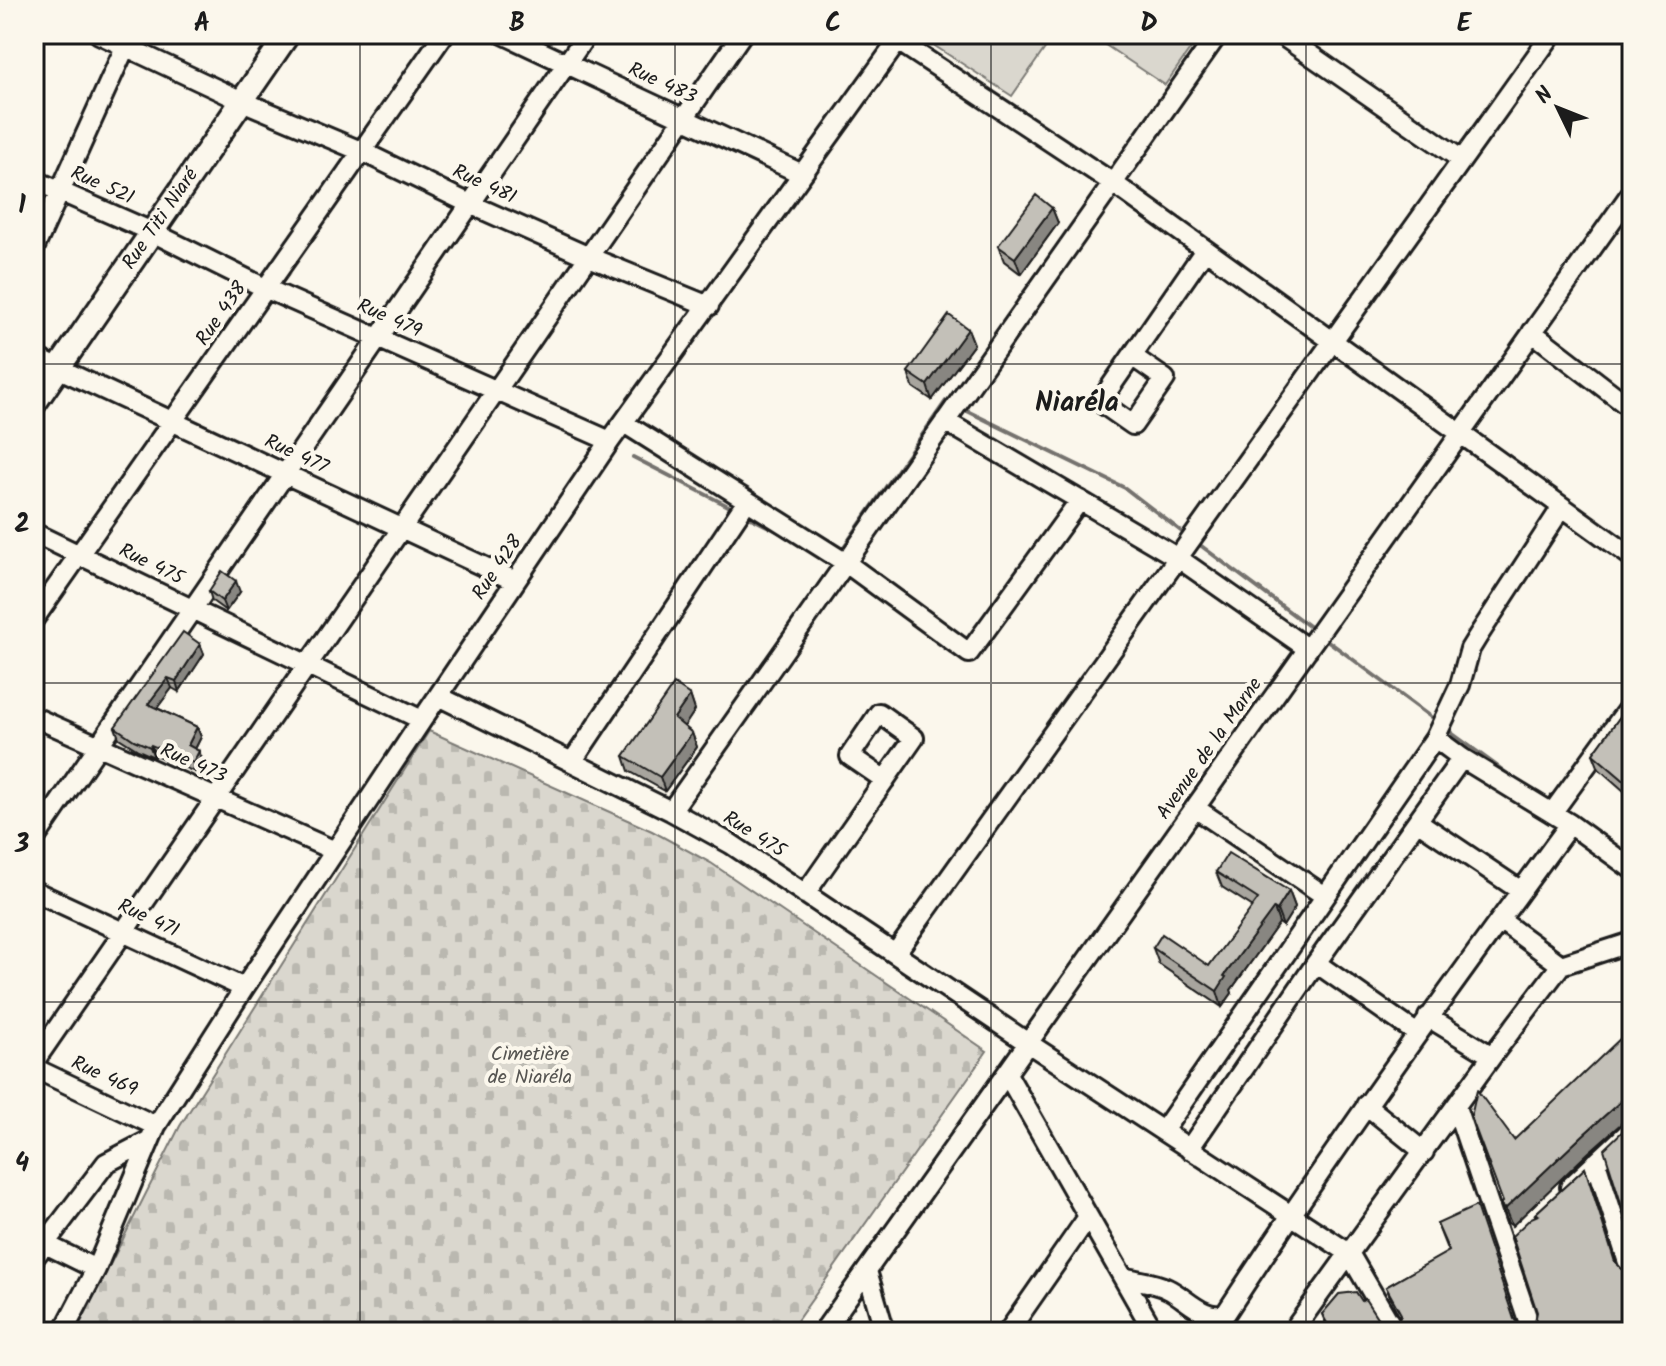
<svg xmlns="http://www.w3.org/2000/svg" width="1666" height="1366" viewBox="0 0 1666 1366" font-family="Kalam,sans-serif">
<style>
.cemetery{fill:url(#cemetery-stones);stroke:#7b7a75;stroke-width:2}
.pitch{fill:#dad7ce;stroke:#7b7a75;stroke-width:2}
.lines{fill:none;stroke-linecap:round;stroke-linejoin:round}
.stream{stroke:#74726e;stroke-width:4}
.minor-casing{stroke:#1c1c1c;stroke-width:24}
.major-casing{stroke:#1c1c1c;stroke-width:28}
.minor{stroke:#fbf7ec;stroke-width:18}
.major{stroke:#fbf7ec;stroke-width:22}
.wall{fill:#a8a59e;stroke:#1c1c1c;stroke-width:2}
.shaded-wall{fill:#888681;stroke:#1c1c1c;stroke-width:2}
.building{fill:#c3c0b8;stroke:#1c1c1c;stroke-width:2}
.grid{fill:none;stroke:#1c1c1c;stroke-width:2;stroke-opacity:0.55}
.labels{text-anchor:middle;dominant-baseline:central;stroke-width:8;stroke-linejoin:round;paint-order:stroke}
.street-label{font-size:20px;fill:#1c1c1c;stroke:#fbf7ec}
.park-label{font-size:20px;fill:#555451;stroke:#fbf7ec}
.district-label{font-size:28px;font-weight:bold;fill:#1c1c1c;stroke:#fbf7ec}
.neatline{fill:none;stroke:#1c1c1c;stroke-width:3}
.grid-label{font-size:26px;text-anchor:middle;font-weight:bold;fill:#1c1c1c}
</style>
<defs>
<pattern id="cemetery-stones" width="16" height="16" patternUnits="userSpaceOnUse" patternTransform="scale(2)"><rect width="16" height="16" fill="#dad7ce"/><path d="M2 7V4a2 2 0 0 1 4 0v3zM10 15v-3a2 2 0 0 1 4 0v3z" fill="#bab8b0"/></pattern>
</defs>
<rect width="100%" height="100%" fill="#fbf7ec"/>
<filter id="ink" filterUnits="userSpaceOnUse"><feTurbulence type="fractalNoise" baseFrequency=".0125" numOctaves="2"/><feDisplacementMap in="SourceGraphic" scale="16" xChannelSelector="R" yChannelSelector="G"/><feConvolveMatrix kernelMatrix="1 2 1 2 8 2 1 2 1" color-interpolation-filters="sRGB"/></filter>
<g filter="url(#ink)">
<!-- cemetery -->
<path class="cemetery" d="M429 731 652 831 711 863 987 1051 789 1332H76L180 1126Z"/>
<!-- pitch -->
<path class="pitch" d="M923 34H1055L1012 96 921 37Z
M1089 34H1201L1165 85Z"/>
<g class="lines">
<!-- stream -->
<path class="stream" d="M961 408 1125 488 1186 535
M633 457 734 509
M745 515 791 538
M1196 542 1314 630
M841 551 946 401 953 404
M1324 638 1436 721
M1446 729 1523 785"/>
<!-- minor casing -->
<g class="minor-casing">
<path id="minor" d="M99 34 242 101 363 152 470 204 589 257 709 306
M503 34 802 174
M883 34 898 41 1113 183 1632 557
M1280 34 1462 160
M34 180 152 232 267 289 610 441
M34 249 131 34
M1532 332 1632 409
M1132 356 1165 379 1133 425 1100 402 1205 250
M34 357 515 581
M945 421 1178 558 1308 649
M624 423 846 563 969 653 1080 500
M34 533 422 720
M34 619 444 34
M438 696 671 811 731 844 1028 1043 1349 1253 1395 1332
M34 717 335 851
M1435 738 1462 758 1570 824 1632 869
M572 762 747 501
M1195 808 1325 896
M671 811 1218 34
M1552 813 1632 703
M1417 821 1521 891
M34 840 587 34
M34 891 244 988
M805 894 914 738 879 713 850 756 885 780
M1500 920 1561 965
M895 954 1552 34
M1316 963 1416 1033
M1428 1017 1492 1056
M34 1062 742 34
M34 1068 156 1126
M1007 1074 1154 1332
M1366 1105 1424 1152
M1456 1107 1532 1332
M1163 1131 1435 738 1460 685 1470 649 1478 636 1562 507
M1189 1149 1316 963 1462 758
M1596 1162 1632 1275
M1570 1187 1632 1129
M37 1240 96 1269
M34 1258 106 1163 150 1140
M867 1271 885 1332
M1123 1277C1137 1281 1155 1282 1168 1289 1185 1297 1206 1323 1226 1313 1335 1146 1452 985 1570 824
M63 1332 96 1269 156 1126 244 988 422 720 610 441 903 34
M823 1332 1632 192
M1008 1332 1088 1217
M1292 1332 1492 1056 1561 965 1632 942"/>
</g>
<!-- major casing -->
<g class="major-casing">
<g id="major">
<path id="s1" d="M34 404 288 34"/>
</g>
</g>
<!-- minor -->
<use href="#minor" class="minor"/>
<!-- major -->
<use href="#major" class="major"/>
</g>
<!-- wall -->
<path class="wall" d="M1052 208 1058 223 1021 274 1004 261 998 246Z
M968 329 974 344 932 400 913 387 908 372Z
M209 591 240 592 226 611 212 601Z
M200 644 204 654 179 692 172 688 157 708 197 727 201 737 195 749 203 761 197 773 155 755 154 757 138 750 119 738 115 727Z
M690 695 695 710 684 726 692 733 697 747 665 791 629 771 624 756Z
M1632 700V798L1599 769 1593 754Z
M1216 872 1289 891 1295 907 1283 926 1279 923 1231 990 1232 993 1222 1007 1159 964 1153 948 1209 966 1253 907 1222 887Z
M1514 1140 1588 1153 1512 1226 1508 1223 1501 1203 1503 1202Z
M1585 1168 1616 1263 1622 1269H1629L1632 1332H1329L1322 1314 1362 1301 1382 1325 1390 1327 1395 1325 1400 1318 1393 1304 1386 1287 1448 1252 1437 1224 1518 1324 1529 1326 1535 1322 1537 1312 1535 1214Z"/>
<!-- shaded-wall -->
<path class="shaded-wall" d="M1052 208 1058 223 1021 274 1015 258Z
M968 329 974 344 932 400 927 385Z
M236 581 240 592 226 611 222 601Z
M200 644 204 654 179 692 176 681Z
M168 678 172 688 152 715 148 704Z
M690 695 695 710 680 733 674 718Z
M197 727 201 737 192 755 188 745Z
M692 733 697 747 665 791 660 777Z
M151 745 155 755 154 757 150 747Z
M199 751 203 761 197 773 193 763Z
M1632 779V796L1628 784Z
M1289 891 1295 907 1283 926 1277 910Z
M1274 908 1279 923 1231 990 1232 993 1222 1007 1217 991 1224 976Z
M1632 1091V1114L1588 1153 1512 1226 1505 1209 1582 1136Z"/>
<!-- building -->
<path class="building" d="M1036 195 1052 208 1015 258 998 246Z
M949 315 968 329 927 385 908 372Z
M222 571 236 581 222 601 209 591Z
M183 632 200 644 176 681 168 678 148 704 197 727 188 745 199 751 193 763 151 745 150 747 134 740 115 727Z
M674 684 690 695 674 718 692 733 660 777 624 756Z
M1632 700V779L1628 784 1593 754Z
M1228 853 1289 891 1277 910 1274 908 1224 976 1226 977 1217 991 1153 948 1162 934 1209 966 1258 899 1216 872Z
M1624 1035 1632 1044V1091L1582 1136 1505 1209 1502 1206 1501 1203 1503 1202 1471 1117 1477 1090 1514 1140Z
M1632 1122V1238L1604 1149Z
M1585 1168 1615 1262 1622 1269H1629L1632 1268V1332H1332L1322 1314 1339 1294 1356 1292 1362 1301 1365 1299 1382 1325 1390 1327 1395 1325 1399 1320 1401 1314 1386 1287 1449 1251 1437 1224 1476 1206 1514 1319 1518 1324 1529 1326 1535 1322 1537 1312 1512 1236 1531 1218 1538 1215 1535 1214Z"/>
</g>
<!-- grid -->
<path class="grid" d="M360 34V1332M675 34V1332M991 34V1332M1306 34V1332M34 364H1632M34 683H1632M34 1002H1632"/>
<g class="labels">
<!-- street labels -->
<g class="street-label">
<text transform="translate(662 84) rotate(25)">Rue 483</text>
<text transform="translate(484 185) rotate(25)">Rue 481</text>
<text transform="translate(102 186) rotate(24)">Rue 521</text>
<text stroke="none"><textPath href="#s1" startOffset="224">Rue Titi Niaré</textPath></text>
<text transform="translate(222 314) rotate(-55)">Rue 438</text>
<text transform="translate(389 319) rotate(24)">Rue 479</text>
<text transform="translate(296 455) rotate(25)">Rue 477</text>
<text transform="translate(151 565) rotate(26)">Rue 475</text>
<text transform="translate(498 568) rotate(-56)">Rue 428</text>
<text transform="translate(1210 749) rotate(-55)">Avenue de la Marne</text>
<text transform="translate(193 764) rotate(24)">Rue 473</text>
<text transform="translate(754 835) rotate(32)">Rue 475</text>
<text transform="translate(148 919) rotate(25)">Rue 471</text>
<text transform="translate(104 1077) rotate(25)">Rue 469</text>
</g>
<!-- park labels -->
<g class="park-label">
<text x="530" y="1055">Cimetière<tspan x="530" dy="23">de Niaréla</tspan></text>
</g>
<!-- district labels -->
<g class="district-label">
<text x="1077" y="403">Niaréla</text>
</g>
</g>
<!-- margin -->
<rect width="1666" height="1366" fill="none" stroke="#fbf7ec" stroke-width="88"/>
<!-- north arrow -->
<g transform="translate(1558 108) rotate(313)" stroke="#fbf7ec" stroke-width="6" paint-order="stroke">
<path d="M0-6L14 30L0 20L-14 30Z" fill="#1c1c1c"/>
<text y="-12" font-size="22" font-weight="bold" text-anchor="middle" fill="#1c1c1c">N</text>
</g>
<rect x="44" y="44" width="1578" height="1278" class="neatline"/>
<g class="grid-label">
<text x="202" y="31">A</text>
<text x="517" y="31">B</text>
<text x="833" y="31">C</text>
<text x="1149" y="31">D</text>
<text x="1464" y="31">E</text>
<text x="22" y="213">1</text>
<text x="22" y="532">2</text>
<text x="22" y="852">3</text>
<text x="22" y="1171">4</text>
</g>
</svg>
